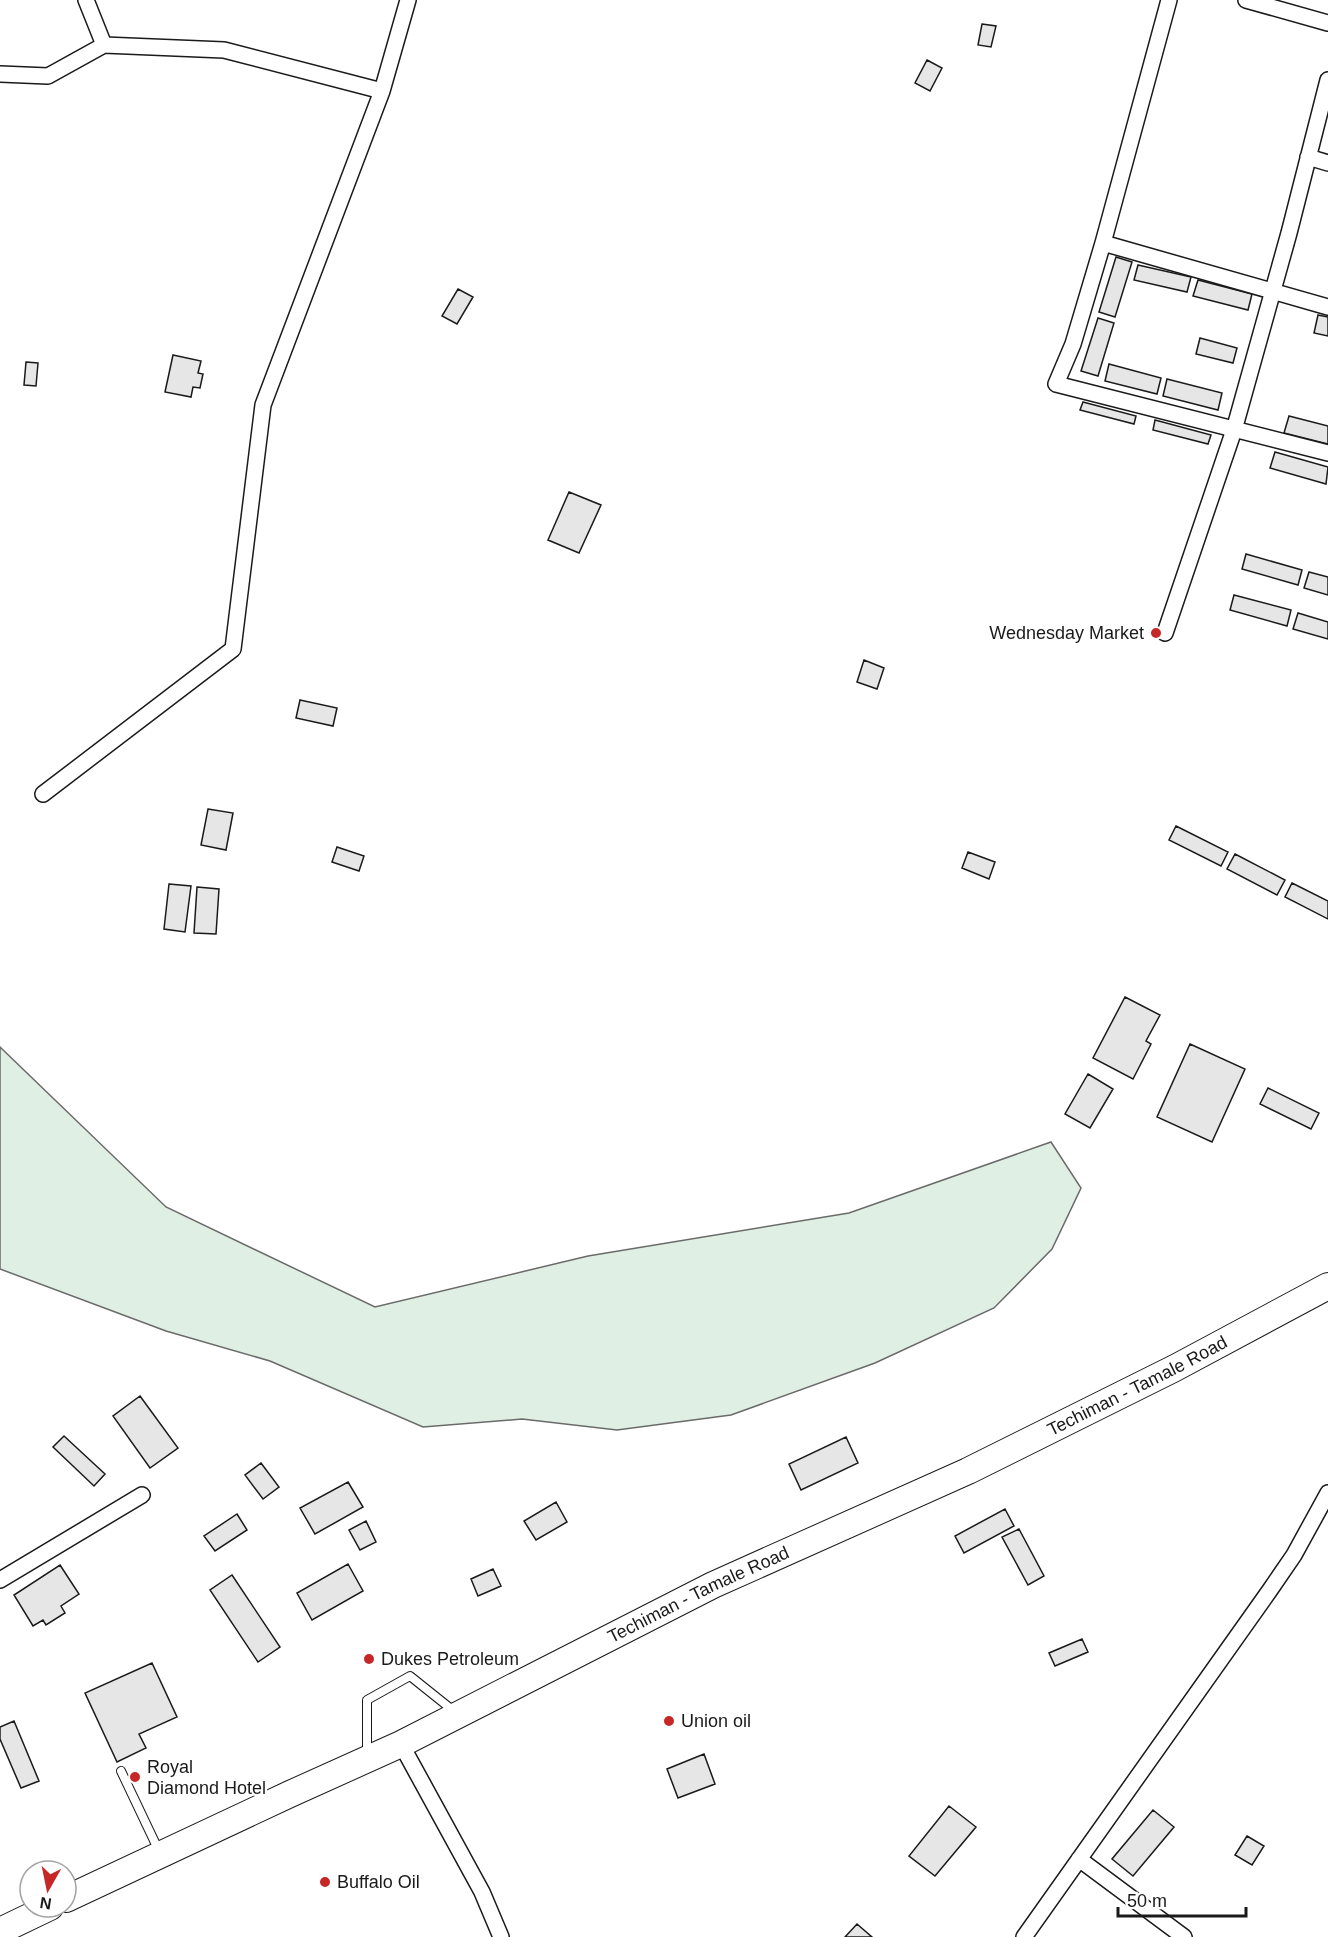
<svg xmlns="http://www.w3.org/2000/svg" width="1328" height="1937" viewBox="0 0 1328 1937" font-family="Helvetica,sans-serif">
<style>
.green{fill:#e0efe3;stroke:#6a6a6a;stroke-width:1.5}
.building{fill:#e6e6e6;stroke:#1a1a1a;stroke-width:1.5}
.lines{fill:none;stroke-linecap:round;stroke-linejoin:round}
.service-casing{stroke:#1a1a1a;stroke-width:10}
.minor-casing{stroke:#1a1a1a;stroke-width:18}
.trunk-casing{stroke:#1a1a1a;stroke-width:28}
.service{stroke:#fff;stroke-width:8}
.minor{stroke:#fff;stroke-width:15}
.trunk{stroke:#fff;stroke-width:26}
.poi-dot{fill:#c62828;stroke:#fff;stroke-width:2}
.labels{text-anchor:middle;dominant-baseline:central;stroke-width:4.5;stroke-linejoin:round;paint-order:stroke}
.poi-label{font-size:18px;fill:#1a1a1a;stroke:#fff;text-anchor:start}
.street-label{font-size:18px;fill:#1a1a1a;stroke:#fff}
</style>
<rect width="100%" height="100%" fill="#fff"/>
<!-- green -->
<path class="green" d="M0 1047 166 1207 375 1307 588 1256 849 1213 1051 1142 1081 1188 1052 1249 994 1308 875 1363 731 1415 617 1430 522 1419 423 1427 270 1361 166 1331 0 1269Z"/>
<!-- building -->
<path class="building" d="M982 24 996 26 991 47 978 45Z
M927 60 942 68 930 91 915 83Z
M1116 257 1132 262 1115 317 1099 312Z
M1138 265 1191 277 1187 292 1134 280Z
M1198 280 1252 294 1248 310 1193 296Z
M458 289 473 297 457 324 442 316Z
M1318 315 1328 317V336L1314 333Z
M1098 318 1114 323 1098 376 1081 371Z
M1200 338 1237 348 1233 363 1196 354Z
M173 355 201 361 198 373 203 374 200 388 193 387 191 397 165 392Z
M26 362 38 363 36 386 24 385Z
M1109 364 1161 378 1157 394 1105 381Z
M1167 379 1222 393 1218 410 1163 396Z
M1083 402 1136 416 1134 424 1080 410Z
M1289 416 1328 426V444L1284 433Z
M1155 420 1211 435 1208 444 1153 430Z
M1275 452 1328 467 1326 484 1270 468Z
M569 492 601 505 579 553 548 540Z
M1246 554 1302 570 1298 585 1242 569Z
M1309 572 1328 577V595L1304 588Z
M1234 595 1291 610 1287 626 1230 610Z
M1298 613 1328 622V639L1293 629Z
M864 660 884 668 877 689 857 682Z
M300 700 337 708 333 726 296 718Z
M208 809 233 813 226 850 201 845Z
M1176 826 1228 852 1221 866 1169 840Z
M337 847 364 856 359 871 332 862Z
M968 852 995 862 989 879 962 868Z
M1235 854 1285 880 1277 895 1227 869Z
M1292 883 1328 901V919L1285 897Z
M169 884 191 886 185 932 164 929Z
M197 887 219 889 216 934 194 933Z
M1125 997 1160 1015 1146 1041 1151 1044 1133 1079 1093 1058Z
M1190 1044 1245 1069 1212 1142 1157 1117Z
M1088 1074 1113 1089 1090 1128 1065 1114Z
M1268 1088 1319 1113 1311 1129 1260 1104Z
M140 1396 178 1448 150 1468 113 1416Z
M64 1436 105 1474 94 1486 53 1447Z
M846 1437 858 1463 801 1490 789 1464Z
M261 1463 279 1487 263 1499 245 1475Z
M348 1482 363 1507 315 1534 300 1508Z
M556 1502 567 1522 536 1540 524 1521Z
M1005 1509 1014 1526 964 1553 955 1536Z
M237 1514 247 1530 215 1551 204 1536Z
M366 1521 376 1542 360 1550 349 1530Z
M1019 1529 1044 1576 1028 1585 1002 1537Z
M348 1564 363 1591 312 1620 297 1593Z
M60 1565 79 1594 61 1606 65 1613 46 1625 43 1620 33 1626 14 1595Z
M493 1569 501 1586 478 1596 471 1579Z
M232 1575 280 1647 258 1662 210 1590Z
M1082 1639 1088 1652 1055 1666 1049 1653Z
M152 1663 177 1717 139 1734 146 1748 117 1762 85 1693Z
M14 1721 39 1781 21 1788 0 1739V1727Z
M704 1754 715 1784 678 1798 667 1769Z
M949 1806 976 1827 935 1876 909 1856Z
M1153 1810 1174 1827 1133 1876 1112 1859Z
M1247 1836 1264 1846 1252 1865 1235 1855Z
M857 1924 872 1937H845Z"/>
<g class="lines">
<!-- service casing -->
<g class="service-casing">
<path id="service" d="M367 1755V1700L410 1676 455 1712
M121 1771 159 1851"/>
</g>
<!-- minor casing -->
<g class="minor-casing">
<path id="minor" d="M86 0 104 45
M1169 0 1103 243 1073 344 1056 384 1328 453
M1246 0 1328 23
M0 74 48 76 104 45 224 50 382 91
M1308 157 1328 163
M1103 243 1328 307
M1165 633 1234 430 1289 233 1328 80
M43 794 233 649 263 405 382 91 408 0
M0 1580 142 1495
M401 1744 482 1892 501 1937
M1079 1859 1184 1937
M1024 1937 1270 1590 1294 1555 1328 1493"/>
</g>
<!-- trunk casing -->
<g class="trunk-casing">
<g id="trunk">
<path id="s1" d="M66 1899 290 1794 401 1744 713 1585 968 1471 1175 1368 1328 1286"/>
<path d="M0 1931 50 1907"/>
</g>
</g>
<!-- service -->
<use href="#service" class="service"/>
<!-- minor -->
<use href="#minor" class="minor"/>
<!-- trunk -->
<use href="#trunk" class="trunk"/>
</g>
<!-- markers -->
<g class="poi-dot">
<circle cx="1156" cy="633" r="6"/>
<circle cx="369" cy="1659" r="6"/>
<circle cx="669" cy="1721" r="6"/>
<circle cx="135" cy="1777" r="6"/>
<circle cx="325" cy="1882" r="6"/>
</g>
<g class="labels">
<!-- poi labels -->
<g class="poi-label">
<text x="1144" y="633" text-anchor="end">Wednesday Market</text>
<text x="381" y="1659">Dukes Petroleum</text>
<text x="681" y="1721">Union oil</text>
<text x="147" y="1767">Royal<tspan x="147" dy="21">Diamond Hotel</tspan></text>
<text x="337" y="1882">Buffalo Oil</text>
</g>
<!-- street labels -->
<g class="street-label">
<text stroke="none"><textPath href="#s1" startOffset="1188">Techiman - Tamale Road</textPath></text>
<text stroke="none"><textPath href="#s1" startOffset="702">Techiman - Tamale Road</textPath></text>
</g>
</g>
<!-- north arrow -->
<g transform="translate(48 1889) rotate(189)"><circle r="28" fill="#ffffff" stroke="#a3a3a3" stroke-width="1.5"/>
<path d="M0-4.5L10 22L0 15L-10 22Z" fill="#c62828"/>
<text y="-9" font-size="16" font-weight="bold" text-anchor="middle" fill="#1a1a1a">N</text>
</g>
<!-- scale -->
<path d="M1118 1907v9h128v-9" fill="none" stroke="#1a1a1a" stroke-width="3"/>
<text x="1127" y="1907" font-size="18" fill="#1a1a1a" stroke="#ffffff" stroke-width="4.5" paint-order="stroke">50 m</text>
</svg>
